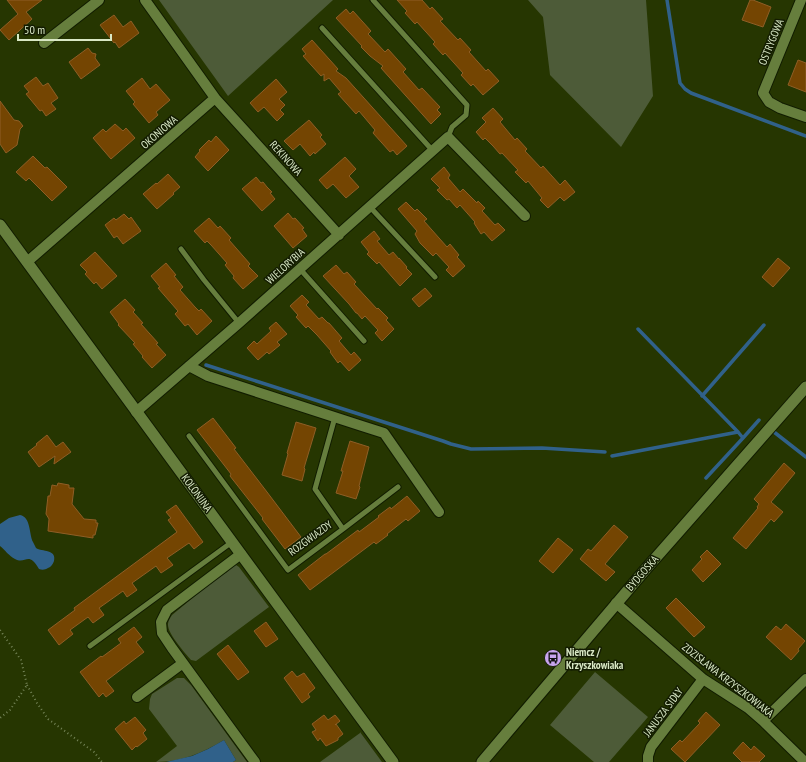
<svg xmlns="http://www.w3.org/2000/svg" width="806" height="762" viewBox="0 0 806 762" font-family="'PT Sans Narrow',sans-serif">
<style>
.green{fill:#4d5b38}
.water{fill:#30618a}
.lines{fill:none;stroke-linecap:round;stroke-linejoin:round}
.stream{stroke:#30618a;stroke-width:3.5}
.building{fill:#744502;stroke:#8f5e26}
.service-casing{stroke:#111c00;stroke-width:7}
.minor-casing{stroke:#111c00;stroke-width:12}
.tertiary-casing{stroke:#111c00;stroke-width:13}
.path{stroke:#758558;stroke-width:2;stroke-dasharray:1 3;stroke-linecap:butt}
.service{stroke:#667e3d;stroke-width:5}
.minor{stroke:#667e3d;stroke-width:10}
.tertiary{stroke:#667e3d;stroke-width:11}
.labels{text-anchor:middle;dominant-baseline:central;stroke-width:3;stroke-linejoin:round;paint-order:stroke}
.street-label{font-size:11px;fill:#d9e8c5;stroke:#131c02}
.poi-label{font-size:11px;font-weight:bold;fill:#d9e8c5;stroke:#131c02;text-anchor:start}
</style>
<rect width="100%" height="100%" fill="#263601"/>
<!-- green -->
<path class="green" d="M159 0H333L228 96Z
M528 0H646L653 96 621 147 550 75 543 17Z
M236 565 239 567 269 607 196 661 191 660C185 653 167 633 168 624 168 621 170 618 172 615L213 581 227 572 232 566Z
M595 672 648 717 609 762H594L550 725Z
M177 678H184L191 685 247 762H233L236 760 224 740C202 753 181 762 156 762L177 746 149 709 150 699 152 694Z
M360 732 382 762H320L360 733Z"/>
<!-- water -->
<path class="water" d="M20 515C31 517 29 534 33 542 34 544 35 546 36 548 42 552 57 549 54 561 53 564 51 567 48 568 45 570 42 570 39 569 28 550 26 565 15 559 9 556 5 550 0 546V524L9 518Z
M224 740 236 760 233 762H166L192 756 208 749Z"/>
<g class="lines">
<!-- stream -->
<path class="stream" d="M667 0 680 83 685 89 691 93 806 136
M638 329 738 432
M206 365 443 441 451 444 471 449 542 448 605 452
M702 396 764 325
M774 432 806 457
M612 456 738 432 743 438 759 420
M706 478 743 438"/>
</g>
<!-- building -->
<path class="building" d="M7 0H42L26 12 32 19 9 40 0 30 18 14Z
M397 0H422L430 9 432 7 443 19 440 21 458 40 460 38 471 50 469 52 486 71 488 69 499 81 483 95 473 84 471 86 461 75 463 73 445 53 443 55 433 44 435 42 417 22 415 24 405 13 407 11Z
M750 0H753L771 7 763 27 742 20Z
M346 9 350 14 353 11 371 31 368 34 385 52 388 49 406 69 403 72 419 90 422 88 440 107 437 110 441 114 431 124 381 68 383 66 370 56 361 47 362 46 336 18Z
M114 15 123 27 131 21 139 33 119 48 115 42 114 43 100 25Z
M312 40 338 69 336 71 346 78 407 146 397 155 393 150 390 152 373 133 375 130 359 111 356 114 338 94 341 92 329 78 324 81V74L321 76 303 56 306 54 302 49Z
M88 48 92 53 96 54 95 58 100 65 81 79 69 62Z
M798 60 806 63V92L788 85Z
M36 77 43 86 48 83 58 98 51 103 56 109 46 116 42 110 40 111 26 94 29 92 24 86Z
M142 78 150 89 156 84 170 100 156 112 158 115 149 123 133 104 135 102 126 91Z
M276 79 287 92 279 99 285 105 280 110 284 114 277 121 264 107 258 112 250 103Z
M0 101 14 120 19 121 23 126 20 129 17 145 6 153 0 144Z
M493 108 503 119 500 122 515 140 517 138 527 149 525 151 541 168 543 166 560 185 565 180 575 192 564 201 560 197 548 208 540 200 542 198 528 181 526 183 515 172 518 170 502 153 500 154 493 146 485 138 483 140 476 132 486 122 482 118Z
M309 120 322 135 320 137 326 144 315 154 314 152 310 156 300 144 293 150 284 141Z
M115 124 123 131 126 128 135 138 111 159 93 138 103 129 106 132Z
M216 136 229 150 208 171 195 157 200 151 199 150 209 140 211 142Z
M33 156 45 168 47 167 67 187 52 201 29 178 26 181 16 172Z
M345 157 356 169 349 176 359 187 346 198 333 184 327 189 319 180Z
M444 167 450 175 448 178 460 192 463 189 477 203 478 201 485 208 482 211 495 225 498 223 505 230 492 241 484 232 481 234 474 223 475 222 460 205 457 208 449 199 447 200 437 190 440 188 431 179Z
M168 174 180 187 173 193 174 194 157 209 143 194 156 183 157 184Z
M256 177 261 183 263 182 267 187 272 192 270 193 275 199 262 211 242 189Z
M406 202 415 211 417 209 427 219 424 221 447 247 450 244 459 255 457 257 465 266 453 277 446 270 449 267 436 253 433 256 420 243 415 234 417 231 398 209Z
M288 213 293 219 295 218 304 228 302 229 307 236 293 248 274 226Z
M124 214 129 219 131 217 141 231 123 244 117 236 114 238 105 225 114 218 116 220Z
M209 218 218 228 220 226 231 238 229 240 250 264 248 266 258 276 243 289 233 278 234 276 225 265 227 263 211 245 207 241 205 243 194 231Z
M374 231 380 239 377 241 389 255 393 252 399 259V258L407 267 406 268 412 274 400 286 379 262 377 264 367 254 369 252 361 242Z
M95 252 117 276 102 289 96 282 94 284 85 274 87 272 80 265Z
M778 258 790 268 773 287 762 277Z
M166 263 176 275 174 276 183 287 180 290 195 307 199 311 201 309 212 321 197 335 188 324 185 326 175 314 178 311 158 288 160 287 151 276Z
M336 265 344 274 347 272 356 282 354 284 377 309 378 308 388 318 386 320 394 329 382 341 375 333 378 330 365 316 362 319 357 313H356L349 304 323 276Z
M425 288 432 296 419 307 412 299Z
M302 295 309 302 306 305 319 319 322 317 328 323H329L342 338 339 341 351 355 354 352 361 360 349 371 340 361 338 363 330 352 331 351 317 335 308 326 306 328 296 317 298 315 290 306Z
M125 299 135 310 133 312 143 323 141 324 158 343 156 344 166 355 152 368 142 357 143 356 133 344 135 343 118 325 119 324 110 312Z
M276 322 287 334 277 342 280 345 269 354 267 352 258 360 247 348 254 341 257 344 271 331 269 328Z
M213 418 236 448 234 449 267 492 301 537 285 549 262 519 263 518 230 476 231 474 197 430Z
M296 422 316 428 304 468 305 469 302 481 282 475 288 454 287 453Z
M47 435 56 447 63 442 71 452 54 464 55 456 39 467 28 452 37 445 36 444Z
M350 441 369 447 359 486 360 487 356 499 336 493 343 471H341Z
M784 463 795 473 771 502 783 512 774 522 771 519 746 549 733 538 758 508 757 507 759 504 754 499Z
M58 483 69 485V488H74L72 504 84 519 96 520V523H98L95 535H93V538L48 531 49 519 46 514 48 496H50L52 485 57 486Z
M407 496 420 511 408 521 406 519 387 534 388 535 376 544 374 542 310 590 298 575 325 554H326L358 530 359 532 379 517 378 516 390 507 391 509Z
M176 505 203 542 194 549 189 543 186 545 167 558 173 565 161 573 156 566 132 583 137 590 127 597 123 591 99 608 104 615 93 623 88 617 70 630 73 634 59 645 48 630 75 610 74 608 177 532 168 520 171 518 166 512Z
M614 525 628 537 605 564 615 572 606 581 580 559 588 549 591 551Z
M558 538 573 550 553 573 539 561Z
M707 550 721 564 703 582 692 570 702 559 700 557Z
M676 598 705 627 694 637 666 608Z
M266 622 278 639 266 647 254 631Z
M786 624 805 641 798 649 799 651 791 660 766 637 776 626 781 630Z
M134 627 142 637 136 642 144 652 106 681 114 691 106 697 103 693 99 697 80 672 101 656 102 657 121 643 118 639Z
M228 645 249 672 238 680 217 654Z
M292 671 297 677 304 673 315 688 308 694 310 697 302 703 284 678Z
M706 712 720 725 685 762 671 749 680 740 682 742 700 723 698 721Z
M324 715 328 720 335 715 340 721 335 725 336 724 343 734 338 738V740L326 746 320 738 318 741 312 732 316 730 312 724Z
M135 717 146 730 143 733 147 739 137 747 136 746 132 750 115 729 124 721 126 724Z
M743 742 751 750 754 746 765 756 759 762H742L733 753Z"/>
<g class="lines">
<!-- service casing -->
<g class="service-casing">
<path id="service" d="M373 0 467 105 466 115 452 127 448 137
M322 28 433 151
M370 207 435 277
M181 249 204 280 239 323
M300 269 364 341
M189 436 288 570 343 529 315 489 335 417
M343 529 398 487
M90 646 232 542"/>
</g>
<!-- minor casing -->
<g class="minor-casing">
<path id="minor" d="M801 0 763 93 769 102 780 108 806 117
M44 43 99 0
M215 98 339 235
M27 262 215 98 145 0
M189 366 208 376 362 426 384 433 439 512
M136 412 239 323 448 137 525 216
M241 554 167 610 161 622 162 633 172 648 255 762
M616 603 703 679 748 708 763 721 805 762
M137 697 183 663
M763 721 806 679
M648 762V756L651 747 703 679"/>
</g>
<!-- tertiary casing -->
<g class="tertiary-casing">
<path id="tertiary" d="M0 225 393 762
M482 762 645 570 806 387"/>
</g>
<!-- path -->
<path class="path" d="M0 630 21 660 27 685 10 710 0 718
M27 685 37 703 48 719 94 752 102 762"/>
<!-- service -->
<use href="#service" class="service"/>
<!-- minor -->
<use href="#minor" class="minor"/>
<!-- tertiary -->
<use href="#tertiary" class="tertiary"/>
</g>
<!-- icons -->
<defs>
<g id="bus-disc" transform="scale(0.9)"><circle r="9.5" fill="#c8a5ee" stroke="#131c02"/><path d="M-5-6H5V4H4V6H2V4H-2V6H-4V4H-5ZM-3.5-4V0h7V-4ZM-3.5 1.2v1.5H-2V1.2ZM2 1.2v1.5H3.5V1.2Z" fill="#111"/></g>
</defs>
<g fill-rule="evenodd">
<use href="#bus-disc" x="553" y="658"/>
</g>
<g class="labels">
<!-- street labels -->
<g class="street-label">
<text transform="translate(771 42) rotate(-68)">OSTRYGOWA</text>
<text transform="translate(159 132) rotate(-41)">OKONIOWA</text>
<text transform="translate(286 158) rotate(48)">REKINOWA</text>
<text transform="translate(285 266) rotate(-42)">WIELORYBIA</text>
<text transform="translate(197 493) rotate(54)">KOLONIJNA</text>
<text transform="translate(310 538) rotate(-36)">ROZGWIAZDY</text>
<text transform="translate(642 573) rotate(-49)">BYDGOSKA</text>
<text transform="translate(728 680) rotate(38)">ZDZISŁAWA KRZYSZKOWIAKA</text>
<text transform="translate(663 712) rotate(-53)">JANUSZA SIDŁY</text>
</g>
<!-- poi labels -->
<g class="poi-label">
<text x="566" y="652">Niemcz /<tspan x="566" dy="13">Krzyszkowiaka</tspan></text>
</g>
</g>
<!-- scale -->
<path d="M18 34v6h93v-6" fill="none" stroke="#d9e8c5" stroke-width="2"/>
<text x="24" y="34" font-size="12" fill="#d9e8c5" stroke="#131c02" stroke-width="3" paint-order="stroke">50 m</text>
</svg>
